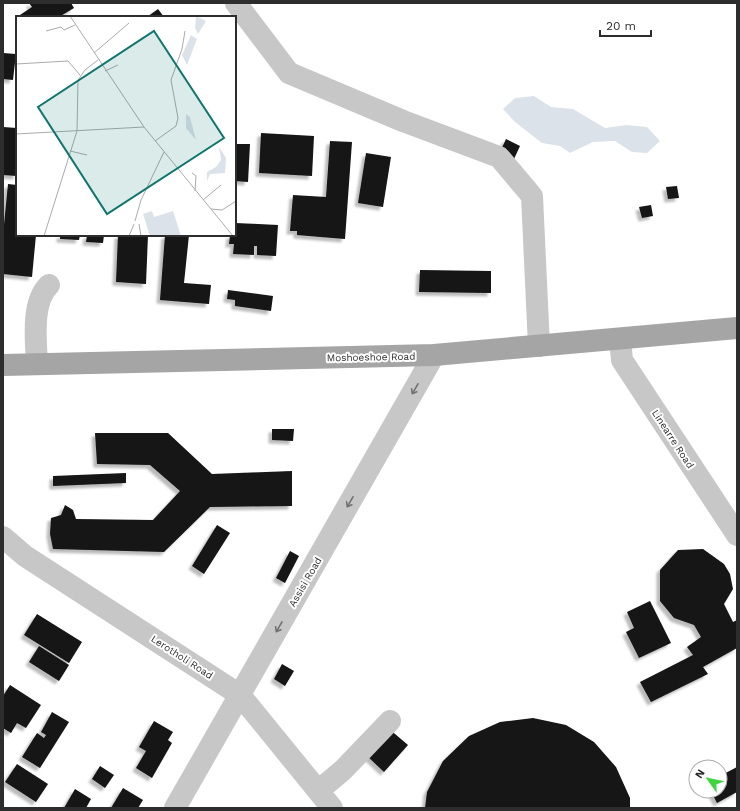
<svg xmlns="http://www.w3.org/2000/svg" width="740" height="811" viewBox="0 0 740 811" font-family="'Work Sans',sans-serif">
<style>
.green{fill:#dce2e9}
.building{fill:#141414;filter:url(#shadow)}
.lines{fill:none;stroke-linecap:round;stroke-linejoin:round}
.minor{stroke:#c7c7c7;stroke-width:22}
.major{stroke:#a5a5a5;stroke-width:22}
.oneway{stroke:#727272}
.labels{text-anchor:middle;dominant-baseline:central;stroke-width:4;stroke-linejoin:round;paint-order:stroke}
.street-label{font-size:10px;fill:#2d2d2d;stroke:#fff}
.inset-road{fill:none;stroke:#ababab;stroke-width:1}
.view{fill:#0f766e;fill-opacity:0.15;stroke:#0f766e;stroke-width:2}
.inset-edge{fill:none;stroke:#2d2d2d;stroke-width:2}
</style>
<defs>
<filter id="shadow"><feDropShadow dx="-3.5" dy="3.5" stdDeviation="1" flood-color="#0004"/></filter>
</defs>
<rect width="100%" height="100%" fill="#fff"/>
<!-- green -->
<path class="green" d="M534 96 551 107 573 109 605 128 626 125 647 127 660 141 647 153 632 152 615 141 593 142 570 153 560 146 542 143 515 122 503 109 515 98Z"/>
<!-- building -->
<path class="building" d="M29 3H71L74 8 59 17H21L20 15 32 7Z
M158 9 164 17H147Z
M3 53 16 54 13 80 3 79Z
M3 127 17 128V176L3 175Z
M261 133 314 136 312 176 259 173Z
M506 139 520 146 514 159 500 152Z
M330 141 352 142 345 239 297 235V231H290L293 195 326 197Z
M235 144H250L248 182 235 181Z
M366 153 391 157 383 207 358 203Z
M8 184 17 185V235H36L32 277 3 274V235Z
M677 186 679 198 668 199 666 187Z
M651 205 653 216 642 218 639 207Z
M235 223 278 225 276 256 257 255V246H254V255L233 254 234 244H229L230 235H235Z
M60 235H80L79 240 60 239Z
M87 235H104L103 243 86 242Z
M118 235H148L146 284 116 282Z
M165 235H189L184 283 211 285 209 304 160 300Z
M420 270 491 271V293L419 292Z
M228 290 273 296 271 311 235 306V300L227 299Z
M272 429H294L293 441 272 440Z
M95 433H168L212 474 292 471V506L210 507 164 552 53 549 50 534 51 518 61 515 65 505 73 510 76 519 153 520 180 491 150 465 97 464Z
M126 473V483L53 486V476Z
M217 525 230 533 204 574 192 566Z
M703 549 724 564 730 574 733 589 724 604 733 622 737 620V648L703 667 708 674 651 702 640 682 693 655 687 647 701 637 694 625 674 618 660 601V570L678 550Z
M290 551 299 556 285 583 276 578Z
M650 601 671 643 639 658 626 632 634 628 627 612Z
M37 614 82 642 69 663 24 635Z
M39 646 69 665 59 681 29 662Z
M282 664 294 671 285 686 274 679Z
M10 685 41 705 26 728 17 723 11 733 3 728V696Z
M52 712 69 722 40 768 22 757 37 733 44 738 46 735 41 732Z
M533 718 566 725 594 742 616 767 630 798V808H425L427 792 443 761 469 736 500 722Z
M154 721 173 732 168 740 172 743 152 778 136 768 146 751 139 747Z
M388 728 408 745 384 772 365 754Z
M17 764 48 784 36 802 5 782Z
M100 766 114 775 105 788 92 779Z
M737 767V792L717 803 711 791H720V776Z
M123 788 143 800 138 808H111Z
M75 789 91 799 86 808H64Z"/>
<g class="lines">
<!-- minor -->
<path class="minor" d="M236 3 289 73 403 121 499 157 532 196 539 346
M620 339 622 360 737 535
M37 364C36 341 31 302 49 285
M3 537 25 556 240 695 332 808
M318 791 343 770 390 721
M175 808 434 355"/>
<!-- major -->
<path class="major" d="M3 365 434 355 737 328"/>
</g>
<!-- one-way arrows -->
<defs><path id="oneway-shaft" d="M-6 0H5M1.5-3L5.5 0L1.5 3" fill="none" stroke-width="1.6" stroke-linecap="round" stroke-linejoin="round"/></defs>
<g class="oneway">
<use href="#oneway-shaft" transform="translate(415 389) rotate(120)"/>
<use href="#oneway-shaft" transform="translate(350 502) rotate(120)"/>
<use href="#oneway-shaft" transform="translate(279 627) rotate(120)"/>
</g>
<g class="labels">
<!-- street labels -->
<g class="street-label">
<text transform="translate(371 357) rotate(-1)">Moshoeshoe Road</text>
<text transform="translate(673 439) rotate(57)">Linearre Road</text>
<text transform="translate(305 582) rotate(-60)">Assisi Road</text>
<text transform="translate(182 657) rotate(33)">Lerotholi Road</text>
</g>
</g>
<!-- overview -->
<g transform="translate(16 16)">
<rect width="220" height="220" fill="#fff"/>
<path d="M180 0 190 5 182 18 179 12ZM175 19 181 23 171 49 166 39ZM170 98 174 101 180 124 170 112ZM203 131 210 142 209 157 194 158 191 165V156L200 151 205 144ZM136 195 138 201 157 195 165 220H134L127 198Z" fill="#dce2e9"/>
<path class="inset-road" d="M54 0 128 111 217 220M30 15 45 11 48 14 59 9M78 37 113 7M0 48 52 45 64 59M89 55 102 49M0 118 128 111M139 125 160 110 162 102 155 64 166 33 169 15M54 135 71 139M176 157 180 160 179 175M187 184 205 169M195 193 206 194 220 185M119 205 125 184 148 136M123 208 125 220M28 220 61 115 62 64 69 54 82 44M113 220 118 208"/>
<path class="view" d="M138 15 208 122 91 198 22 91Z"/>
<rect width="220" height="220" class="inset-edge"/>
</g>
<!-- border -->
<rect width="740" height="811" fill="none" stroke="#2d2d2d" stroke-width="8"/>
<!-- north arrow -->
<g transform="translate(708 779) rotate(303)"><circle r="19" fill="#ffffff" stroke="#ababab"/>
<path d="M0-3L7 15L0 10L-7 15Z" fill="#40d43f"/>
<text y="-6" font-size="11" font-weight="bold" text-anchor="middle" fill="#2d2d2d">N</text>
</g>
<!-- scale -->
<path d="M600 30v6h51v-6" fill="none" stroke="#2d2d2d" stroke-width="2"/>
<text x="606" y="30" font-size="12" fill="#2d2d2d" stroke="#ffffff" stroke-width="3" paint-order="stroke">20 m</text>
</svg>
